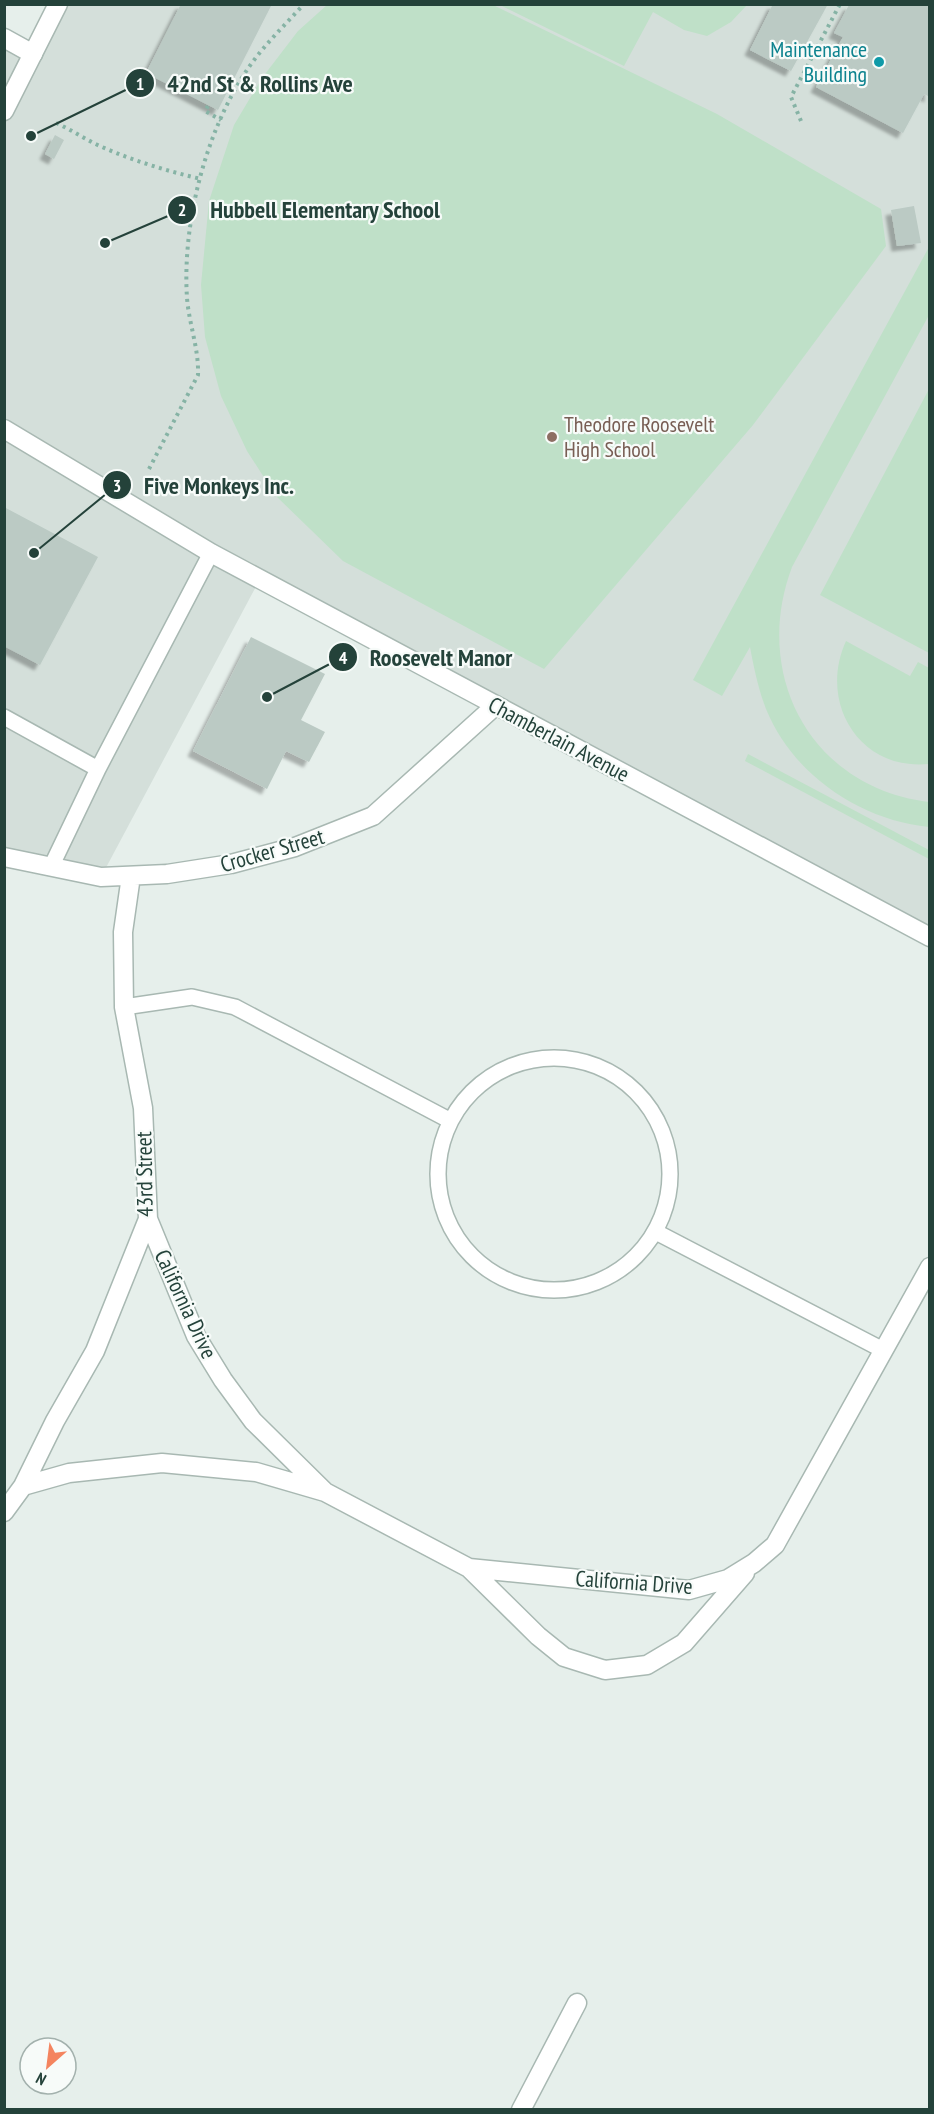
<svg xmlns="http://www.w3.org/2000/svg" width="934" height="2114" viewBox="0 0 934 2114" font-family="'PT Sans Narrow',sans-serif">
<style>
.built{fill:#d4dfda}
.green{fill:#bfe0c8}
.building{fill:#bbcac4;filter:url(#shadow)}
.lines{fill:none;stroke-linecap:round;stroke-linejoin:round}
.service-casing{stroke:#a8b8b2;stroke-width:18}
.minor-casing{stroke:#a8b8b2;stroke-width:21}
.tertiary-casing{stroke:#a8b8b2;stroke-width:21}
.path{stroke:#86b3a5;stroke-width:4;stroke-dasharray:3 4.5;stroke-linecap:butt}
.service{stroke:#fff;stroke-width:15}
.minor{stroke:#fff;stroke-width:18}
.tertiary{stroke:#fff;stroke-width:18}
.culture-dot{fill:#0f9aa8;stroke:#f7fbf9;stroke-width:2}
.education-dot{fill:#8d6e63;stroke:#f7fbf9;stroke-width:2}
.labels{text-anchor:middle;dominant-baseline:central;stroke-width:4.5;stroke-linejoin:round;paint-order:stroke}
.culture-label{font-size:22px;fill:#0d838f;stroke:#f7fbf9;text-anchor:end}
.education-label{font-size:22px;fill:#785e54;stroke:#f7fbf9;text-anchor:start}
.street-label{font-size:22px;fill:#24423a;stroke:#f7fbf9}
.leader{fill:none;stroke:#24423a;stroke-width:2}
.callout-dot{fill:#24423a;stroke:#f7fbf9;stroke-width:2}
.mark-label{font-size:18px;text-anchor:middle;font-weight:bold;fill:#fff}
.callout-label{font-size:24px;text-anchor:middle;font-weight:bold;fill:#24423a;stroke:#f7fbf9;stroke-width:4.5;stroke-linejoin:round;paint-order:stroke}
</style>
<defs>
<filter id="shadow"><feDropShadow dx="-5.5" dy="5.5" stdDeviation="1.5" flood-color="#0004"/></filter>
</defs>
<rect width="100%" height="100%" fill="#e6efeb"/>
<!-- built -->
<path class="built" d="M58 4 929 5V937L260 579 101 877 5 857 4 38 33 54Z"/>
<!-- green -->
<path class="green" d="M327 5H493L717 114 881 209 886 246 753 425 544 669 343 561 276 496 247 451 221 396 205 337 201 285 209 201 234 125 262 78 298 31Z
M500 5H747L731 22 707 36 684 30 653 12 624 66Z
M929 247V315L792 567C751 676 812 788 929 802V827C860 820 793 775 766 709 758 688 754 668 750 647L722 696 693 680Z
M929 389V653L820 595Z
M846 641 910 676 918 662 929 668V764C859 771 818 702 846 641Z
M748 754 929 850V859L745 761Z"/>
<!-- building -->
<path class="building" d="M181 4H272L218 110 146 73Z
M773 4H828L791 71 750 50Z
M849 5H930V97L924 94 903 133 816 87 843 37 834 33Z
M55 135 64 140 54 159 45 154Z
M914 206 921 243 897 246 891 210Z
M4 507 98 557 40 665 4 646Z
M251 637 325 674 301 720 325 732 309 762 286 751 267 789 193 751Z"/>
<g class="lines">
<!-- service casing -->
<g class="service-casing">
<path id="service" d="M4 717 98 769 51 867
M98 769 211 553
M124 1007 192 997 235 1007 449 1120
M438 1174a116 116 0 1 1 232 0a116 116 0 1 1-232 0Z
M656 1232 883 1350"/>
</g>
<!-- minor casing -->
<g class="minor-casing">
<path id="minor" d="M4 38 33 54
M4 429 211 553 930 937
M4 857 101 877 167 874 231 864 295 847 373 816 496 705
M148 1219 196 1336 223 1380 253 1421 324 1491
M23 1486 69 1473 162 1463 256 1472 325 1492 469 1568 689 1590 728 1579 754 1563 775 1545 930 1267
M4 1512 23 1486 55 1421 95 1351 148 1219 143 1108 124 1007 123 932 131 876
M469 1568 538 1636 564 1657 605 1670 647 1665 684 1643 745 1573
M521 2110 577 2003"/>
</g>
<!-- tertiary casing -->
<g class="tertiary-casing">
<path id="tertiary" d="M4 111 58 4"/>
</g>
<!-- path -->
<path class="path" d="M208 106 205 111 221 120
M801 121 791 97 840 4
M56 123C72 130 86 140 102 147 134 161 167 171 201 179
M149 469 198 375C199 349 189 324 187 298 182 223 206 129 249 67 265 44 285 25 304 4"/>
<!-- service -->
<use href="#service" class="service"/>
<!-- minor -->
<use href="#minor" class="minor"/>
<!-- tertiary -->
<use href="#tertiary" class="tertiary"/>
</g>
<!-- markers -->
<circle class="culture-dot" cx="879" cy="62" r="6"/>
<circle class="education-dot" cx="552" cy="437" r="6"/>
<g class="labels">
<!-- culture labels -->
<g class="culture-label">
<text x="867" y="49">Maintenance<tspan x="867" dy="25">Building</tspan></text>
</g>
<!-- education labels -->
<g class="education-label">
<text x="564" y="424">Theodore Roosevelt<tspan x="564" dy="25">High School</tspan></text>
</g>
<!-- street labels -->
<g class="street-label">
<text transform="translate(559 739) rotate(28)">Chamberlain Avenue</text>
<text transform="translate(272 850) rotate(-16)">Crocker Street</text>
<text transform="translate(144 1174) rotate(-91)">43rd Street</text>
<text transform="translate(186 1304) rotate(65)">California Drive</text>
<text transform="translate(634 1582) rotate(4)">California Drive</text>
</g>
</g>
<!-- callouts -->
<path class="leader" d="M31 136L140 83M105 243L182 210M34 553L117 485M267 697L343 657"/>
<g class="callout-dot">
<circle cx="31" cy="136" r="6"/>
<circle cx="105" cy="243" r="6"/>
<circle cx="34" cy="553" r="6"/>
<circle cx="267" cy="697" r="6"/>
<circle cx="140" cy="83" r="15"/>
<circle cx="182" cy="210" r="15"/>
<circle cx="117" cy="485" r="15"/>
<circle cx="343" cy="657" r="15"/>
</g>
<g class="mark-label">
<text x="140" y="90">1</text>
<text x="182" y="216">2</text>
<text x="117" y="492">3</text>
<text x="343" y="664">4</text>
</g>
<g class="callout-label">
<text x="260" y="92">42nd St &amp; Rollins Ave</text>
<text x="325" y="218">Hubbell Elementary School</text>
<text x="219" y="494">Five Monkeys Inc.</text>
<text x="441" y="666">Roosevelt Manor</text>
</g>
<!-- border -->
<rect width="934" height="2114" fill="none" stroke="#24423a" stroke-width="12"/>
<!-- north arrow -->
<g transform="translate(48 2066) rotate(208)"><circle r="28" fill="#f7fbf9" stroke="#a3b1ad" stroke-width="1.5"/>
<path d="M0-4.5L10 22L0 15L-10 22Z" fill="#f4845f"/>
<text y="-9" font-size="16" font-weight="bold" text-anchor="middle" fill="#24423a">N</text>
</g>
</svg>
